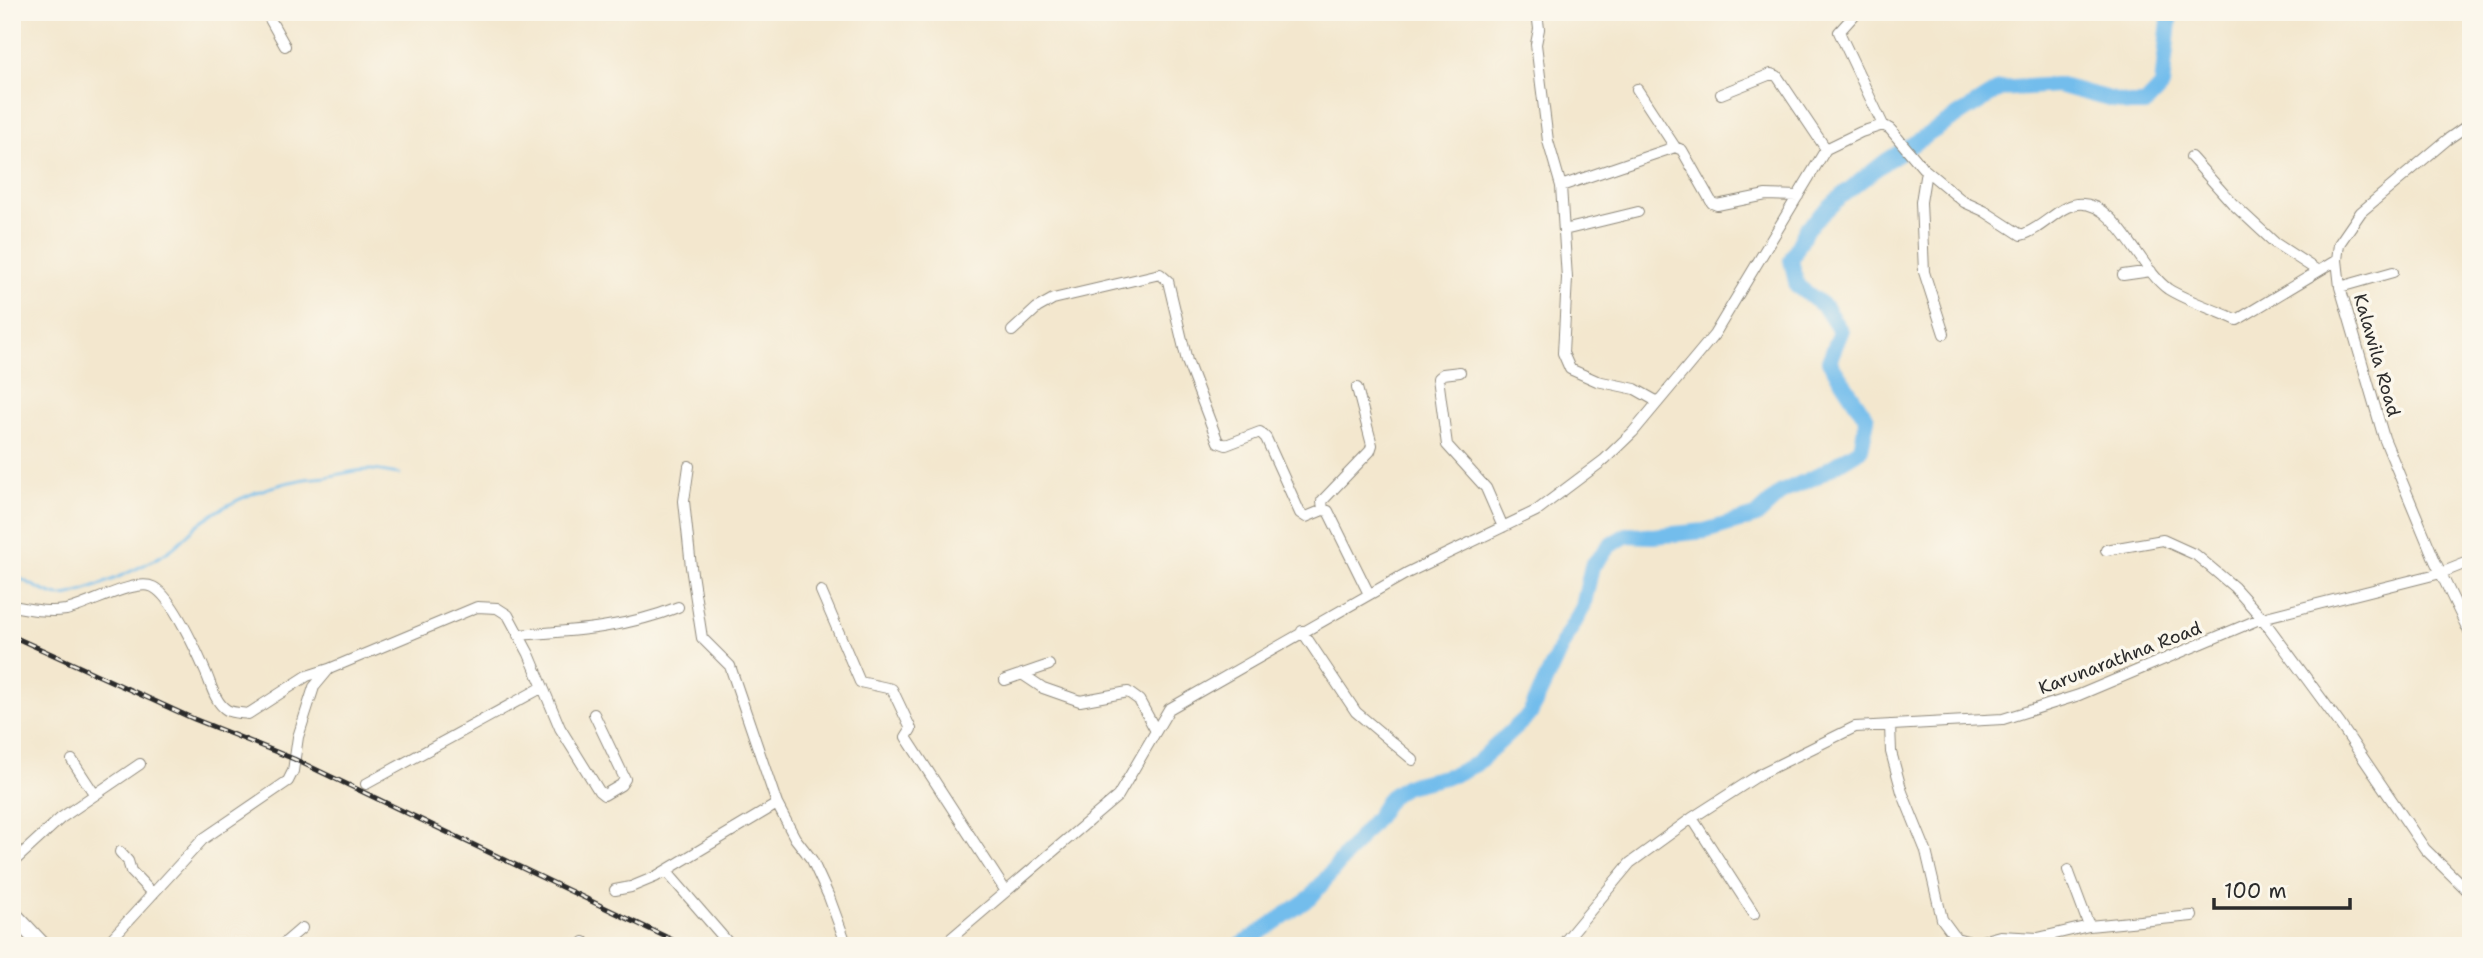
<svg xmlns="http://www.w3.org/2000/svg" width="2483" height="958" viewBox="0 0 2483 958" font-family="'Shantell Sans',sans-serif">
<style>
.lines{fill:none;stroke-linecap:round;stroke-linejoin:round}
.stream{stroke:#73bdec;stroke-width:2.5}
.river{stroke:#73bdec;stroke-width:16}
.minor-casing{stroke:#8f897c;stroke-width:12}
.trunk-casing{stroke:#8f897c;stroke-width:18}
.minor{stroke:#fff;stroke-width:10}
.trunk{stroke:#fff;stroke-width:16}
.rail-casing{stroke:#2b2b2b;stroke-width:5}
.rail{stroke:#fbf7ec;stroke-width:2.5;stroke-dasharray:8;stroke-linecap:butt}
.labels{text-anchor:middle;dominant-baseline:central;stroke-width:7;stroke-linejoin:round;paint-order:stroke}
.street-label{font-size:18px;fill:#2b2b2b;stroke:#fbf7ec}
</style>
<rect width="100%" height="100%" fill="#fbf7ec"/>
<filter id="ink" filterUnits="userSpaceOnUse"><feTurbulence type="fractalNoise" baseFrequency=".0143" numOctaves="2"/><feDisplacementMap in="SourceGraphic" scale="14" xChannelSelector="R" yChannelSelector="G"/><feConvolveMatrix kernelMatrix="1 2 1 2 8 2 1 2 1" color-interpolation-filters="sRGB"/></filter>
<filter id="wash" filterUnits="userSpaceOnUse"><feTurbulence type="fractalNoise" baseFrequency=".00686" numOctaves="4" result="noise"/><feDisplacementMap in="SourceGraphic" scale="28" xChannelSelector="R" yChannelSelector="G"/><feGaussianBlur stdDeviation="1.57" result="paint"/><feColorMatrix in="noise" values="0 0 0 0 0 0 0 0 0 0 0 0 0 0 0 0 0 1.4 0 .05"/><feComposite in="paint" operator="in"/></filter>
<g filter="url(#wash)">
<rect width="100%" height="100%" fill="#f3e7ce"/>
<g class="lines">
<!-- stream -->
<path class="stream" d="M12 575C26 580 48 596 61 596 82 596 157 561 174 547 185 538 193 527 205 519 234 499 270 485 305 479 312 478 319 478 326 477 342 474 356 469 373 470 382 471 391 473 400 474"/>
<!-- river -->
<path class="river" d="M1240 946 1311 897 1377 817 1390 797 1406 786 1453 775 1476 764 1530 714 1564 641 1583 607 1592 566 1610 545 1627 535 1653 536 1705 531 1756 516 1782 492 1817 476 1861 449 1867 419 1829 361 1841 332 1824 306 1797 286 1791 260 1807 228 1840 197 1886 161 2000 89 2057 85 2128 104H2145L2162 86 2170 12"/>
</g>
</g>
<g filter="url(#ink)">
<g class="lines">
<!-- minor casing -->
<g class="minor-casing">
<path id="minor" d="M266 12 285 46
M1537 12 1539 29 1536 44 1548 141 1561 186 1675 147 1682 150 1712 203 1717 205 1766 195 1798 196
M1857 12 1839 32 1883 125
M1637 89 1675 147
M1721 94 1771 74 1777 76 1826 149
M2471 123 2448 139 2361 212 2339 244 2337 260 2340 287 2384 438 2435 561 2471 636
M2191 157 2233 204 2275 243 2318 271
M1926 171 1921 202 1924 272 1944 334
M1561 186 1567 278 1563 353 1570 369 1597 381 1635 389 1658 402
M1564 230 1638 212
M2123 275 2151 271
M2340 287 2393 272
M1012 331 1037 308 1053 299 1160 274 1168 281 1187 361 1218 442 1226 445 1260 432 1266 438 1300 513 1306 517 1323 510 1328 511 1369 594
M1460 372 1443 374 1438 378 1447 445 1486 488 1503 527
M689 466 684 501 691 567 702 638 730 666 777 804 795 838 812 860 829 897 847 946
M1323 510 1322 501 1370 451 1372 445 1357 388
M2106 550 2163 540 2196 555 2234 587 2262 618 2340 724 2425 849 2471 894
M821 591 860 682 892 689 911 729 906 737 1005 890
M12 606C30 609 47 613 66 610 87 606 135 578 153 587 172 596 197 652 206 673 211 684 215 703 227 710 232 713 242 713 248 714L307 676 329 669
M1302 631 1356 712 1413 760
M518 635C572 631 627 628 678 607
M1022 674 1043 688 1080 701 1128 692 1139 700 1156 731
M1005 680 1049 665
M1890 725 1891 752 1902 792 1926 851 1942 919 1956 938 1974 943 2000 936 2038 938 2042 946
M72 760 95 795
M366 784 543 687
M1692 818 1754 914
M120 852 128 861 131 871 153 894
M12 863 61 818 140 764
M2068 870 2089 926
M666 871 731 946
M615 890 631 887 655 877 777 804
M2038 938 2089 926 2192 916
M584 942 589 946
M105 946 203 839 288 781 293 771 298 737 314 687 329 669 477 607 497 608 508 615 529 654 560 728 599 791 604 795 621 785 625 779 594 714
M281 946 302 928
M942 946 1118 796 1169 709 1407 573 1536 511 1604 460 1633 432 1714 335 1826 149 1861 132 1883 125 1890 129 1923 168 1964 202 1984 211 2021 235C2041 230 2059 206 2077 204 2116 199 2139 269 2168 289 2187 301 2216 310 2237 320L2337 260
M1561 946 1630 863 1692 818 1762 773 1855 727 2003 719 2079 695 2262 618 2441 573 2471 561"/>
</g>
<!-- trunk casing -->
<g class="trunk-casing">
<path id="trunk" d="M12 913 43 946"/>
</g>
<!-- minor -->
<use href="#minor" class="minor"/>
<!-- trunk -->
<use href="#trunk" class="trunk"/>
<!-- rail casing -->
<g class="rail-casing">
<path id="rail" d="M12 636 194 719 294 759 685 946"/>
</g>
<!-- rail -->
<use href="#rail" class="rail"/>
</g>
</g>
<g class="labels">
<!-- street labels -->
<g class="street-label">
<text transform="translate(2377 355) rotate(74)">Kalawila Road</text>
<text transform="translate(2120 658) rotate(-21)">Karunarathna Road</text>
</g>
</g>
<!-- margin -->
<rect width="2483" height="958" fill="none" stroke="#fbf7ec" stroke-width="42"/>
<!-- scale -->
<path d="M2214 898v10h136v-10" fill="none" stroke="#2b2b2b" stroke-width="3.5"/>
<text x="2224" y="898" font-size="21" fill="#2b2b2b" stroke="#fbf7ec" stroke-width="5" paint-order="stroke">100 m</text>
</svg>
